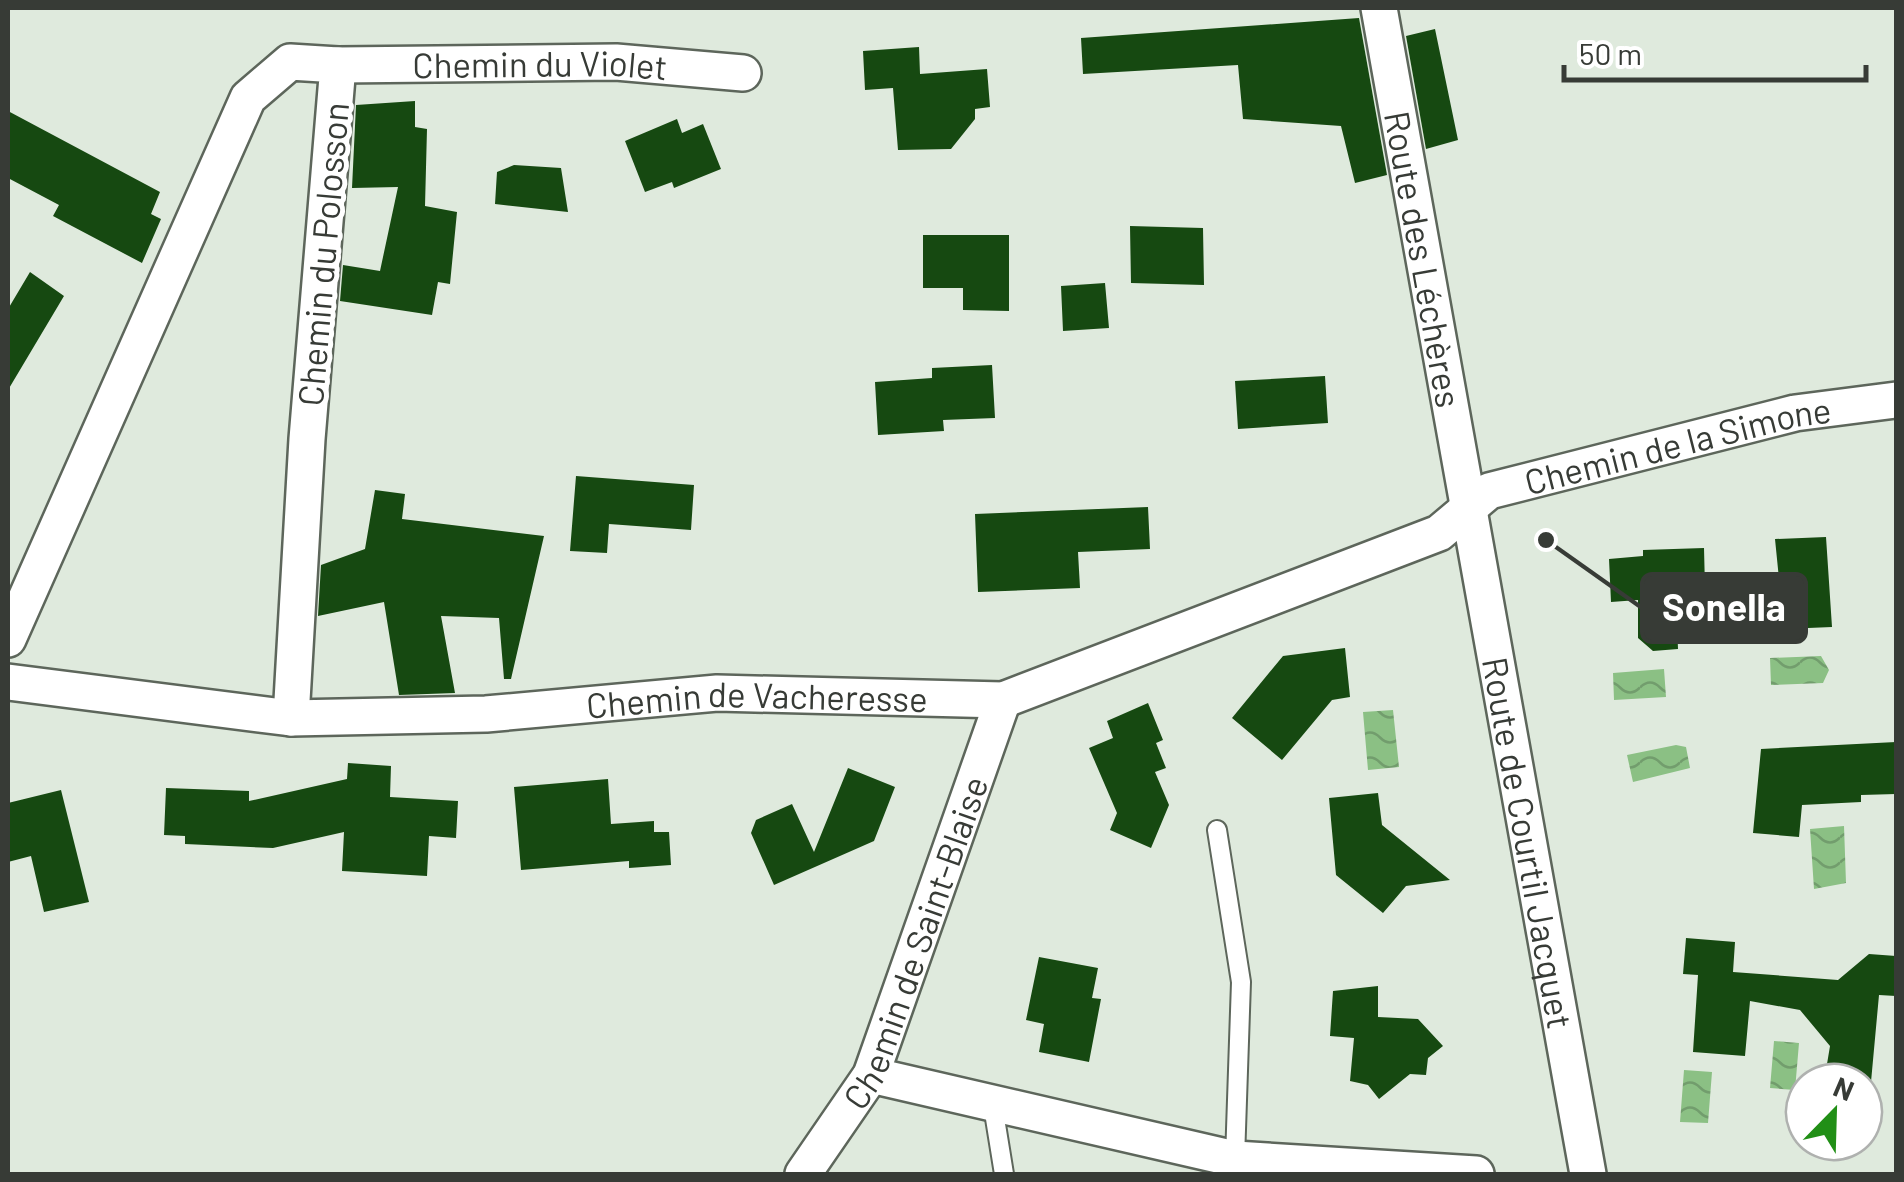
<svg xmlns="http://www.w3.org/2000/svg" width="1904" height="1182" viewBox="0 0 1904 1182" font-family="Barlow,sans-serif">
<style>
.water{fill:url(#water-waves)}
.building{fill:#164911}
.lines{fill:none;stroke-linecap:round;stroke-linejoin:round}
.lane-casing{stroke:#5d665b;stroke-width:22}
.street-casing{stroke:#5d665b;stroke-width:40}
.lane{stroke:#fff;stroke-width:18}
.street{stroke:#fff;stroke-width:35}
.labels{text-anchor:middle;dominant-baseline:central;stroke-width:10;stroke-linejoin:round;paint-order:stroke}
.street-label{font-size:35px;fill:#373b36;stroke:#fff}
.leader{fill:none;stroke:#373b36;stroke-width:4}
.callout-dot{fill:#373b36;stroke:#fff;stroke-width:4}
.callout{fill:#373b36;stroke:#373b36;stroke-width:4}
.callout-label{font-size:38px;text-anchor:middle;font-weight:bold;fill:#fff}
</style>
<defs>
<pattern id="water-waves" width="16" height="10" patternUnits="userSpaceOnUse" patternTransform="scale(2.5)"><rect width="16" height="10" fill="#8bc084"/><path d="M0 5q4-4 8 0t8 0" fill="none" stroke="#729d6d"/></pattern>
</defs>
<rect width="100%" height="100%" fill="#dfeadd"/>
<!-- water -->
<path class="water" d="M1821 656 1829 670 1823 683 1771 685 1770 658Z
M1664 669 1666 697 1614 700 1613 673Z
M1393 710 1399 767 1368 770 1363 712Z
M1676 745 1686 747 1690 768 1633 782 1627 755Z
M1844 826 1846 883 1814 889 1810 829Z
M1774 1041 1799 1043 1795 1090 1770 1088Z
M1684 1070 1712 1072 1708 1123 1680 1122Z"/>
<!-- building -->
<path class="building" d="M1359 18 1387 175 1355 183 1341 126 1243 119 1238 65 1083 74 1081 38Z
M1435 29 1458 140 1426 149 1406 36Z
M919 47 920 74 987 69 990 107 975 109V119L951 149 898 150 893 88 865 90 863 51Z
M415 101V127L427 129 425 206 457 212 450 284 438 282 432 315 340 301 343 265 380 271 398 187 352 188 356 105Z
M8 111 160 192 151 214 161 219 142 263 53 216 59 205 8 178Z
M677 119 682 133 703 124 721 169 674 188 672 182 645 192 625 141Z
M514 165 561 168 568 212 495 204 497 172Z
M1130 226 1203 228 1204 285 1131 283Z
M923 235H1009V311L963 310V288H923Z
M30 272 64 296 8 390V309Z
M1105 283 1109 328 1063 331 1061 286Z
M992 365 995 418 943 420 944 431 878 435 875 382 932 378V368Z
M1325 376 1328 423 1238 429 1235 381Z
M576 476 694 485 691 530 609 524 607 553 570 551Z
M375 490 405 494 402 519 544 536 511 679H504L499 618 441 616 455 693 399 695 384 602 318 616 321 565 365 549Z
M1148 507 1150 549 1078 552 1080 588 978 592 975 514Z
M1826 537 1832 627 1784 629 1775 539Z
M1704 548 1705 588H1688V598L1676 599 1678 649 1653 651 1638 638V600L1611 602 1609 559 1643 556V550Z
M1345 648 1350 697 1332 700 1282 760 1232 718 1283 656Z
M1148 703 1163 740 1156 743 1166 768 1155 772 1169 805 1151 848 1110 830 1117 813 1089 748 1113 738 1107 721Z
M1896 742V794L1861 795V802L1802 805 1799 837 1753 833 1761 749Z
M348 763 391 766 390 797 458 801 456 838 429 836 427 876 342 871 344 832 273 848 185 844V836L164 835 166 788 249 791V801L347 779Z
M848 768 895 787 874 841 774 885 751 833 756 820 792 804 814 852Z
M608 779 611 824 654 821V832H669L671 865 629 868V861L521 870 514 787Z
M61 790 89 902 44 912 31 856 8 862V803Z
M1378 793 1382 825 1450 880 1406 886 1383 913 1336 875 1329 798Z
M1686 938 1735 942 1733 972 1838 980 1869 954 1896 956V996L1879 995 1871 1082H1840L1827 1064 1830 1046 1800 1010 1750 1001 1745 1056 1693 1052 1698 975 1683 974Z
M1039 957 1098 968 1092 998 1101 999 1089 1062 1039 1052 1044 1024 1026 1020Z
M1378 986V1017L1418 1019 1443 1046 1428 1058 1426 1075 1410 1074 1379 1099 1368 1085 1350 1081 1354 1038 1330 1036 1333 991Z"/>
<g class="lines">
<!-- lane casing -->
<g class="lane-casing">
<path id="lane" d="M1217 830 1241 982 1235 1159
M993 1106 1004 1174"/>
</g>
<!-- street casing -->
<g class="street-casing">
<g id="street">
<path id="s1" d="M1379 8 1588 1174"/>
<path id="s2" d="M338 65 616 62 743 73"/>
<path d="M8 639 248 98 290 62 338 65 307 439 291 718"/>
<path id="s3" d="M8 682 291 718 486 714 717 693 1003 700 1439 533 1489 491 1795 413 1896 400"/>
<path d="M871 1075 1235 1159 1476 1174"/>
<path id="s4" d="M803 1174 871 1075 1003 700"/>
</g>
</g>
<!-- lane -->
<use href="#lane" class="lane"/>
<!-- street -->
<use href="#street" class="street"/>
</g>
<g class="labels">
<!-- street labels -->
<g class="street-label">
<text stroke="none"><textPath href="#s2" startOffset="202">Chemin du Violet</textPath></text>
<text transform="translate(322 254) rotate(-85)">Chemin du Polosson</text>
<text stroke="none"><textPath href="#s1" startOffset="255">Route des Léchères</textPath></text>
<text stroke="none"><textPath href="#s3" startOffset="1725">Chemin de la Simone</textPath></text>
<text stroke="none"><textPath href="#s3" startOffset="752">Chemin de Vacheresse</textPath></text>
<text stroke="none"><textPath href="#s1" startOffset="848">Route de Courtil Jacquet</textPath></text>
<text stroke="none"><textPath href="#s4" startOffset="260">Chemin de Saint-Blaise</textPath></text>
</g>
</g>
<!-- callouts -->
<path class="leader" d="M1546 540L1642 608"/>
<circle class="callout-dot" cx="1546" cy="540" r="10"/>
<rect class="callout" x="1642" y="574" width="164" height="68" rx="10"/>
<g class="callout-label">
<text x="1724" y="621">Sonella</text>
</g>
<!-- border -->
<rect width="1904" height="1182" fill="none" stroke="#373b36" stroke-width="20"/>
<!-- north arrow -->
<g transform="translate(1834 1112) rotate(23)"><circle r="48" fill="#ffffff" stroke="#afb1af" stroke-width="2.5"/>
<path d="M0-8L18 38L0 25L-18 38Z" fill="#218f16"/>
<text y="-15" font-size="28" font-weight="bold" text-anchor="middle" fill="#373b36">N</text>
</g>
<!-- scale -->
<path d="M1564 65v15h302v-15" fill="none" stroke="#373b36" stroke-width="5"/>
<text x="1579" y="65" font-size="30" fill="#373b36" stroke="#ffffff" stroke-width="8" paint-order="stroke">50 m</text>
</svg>
